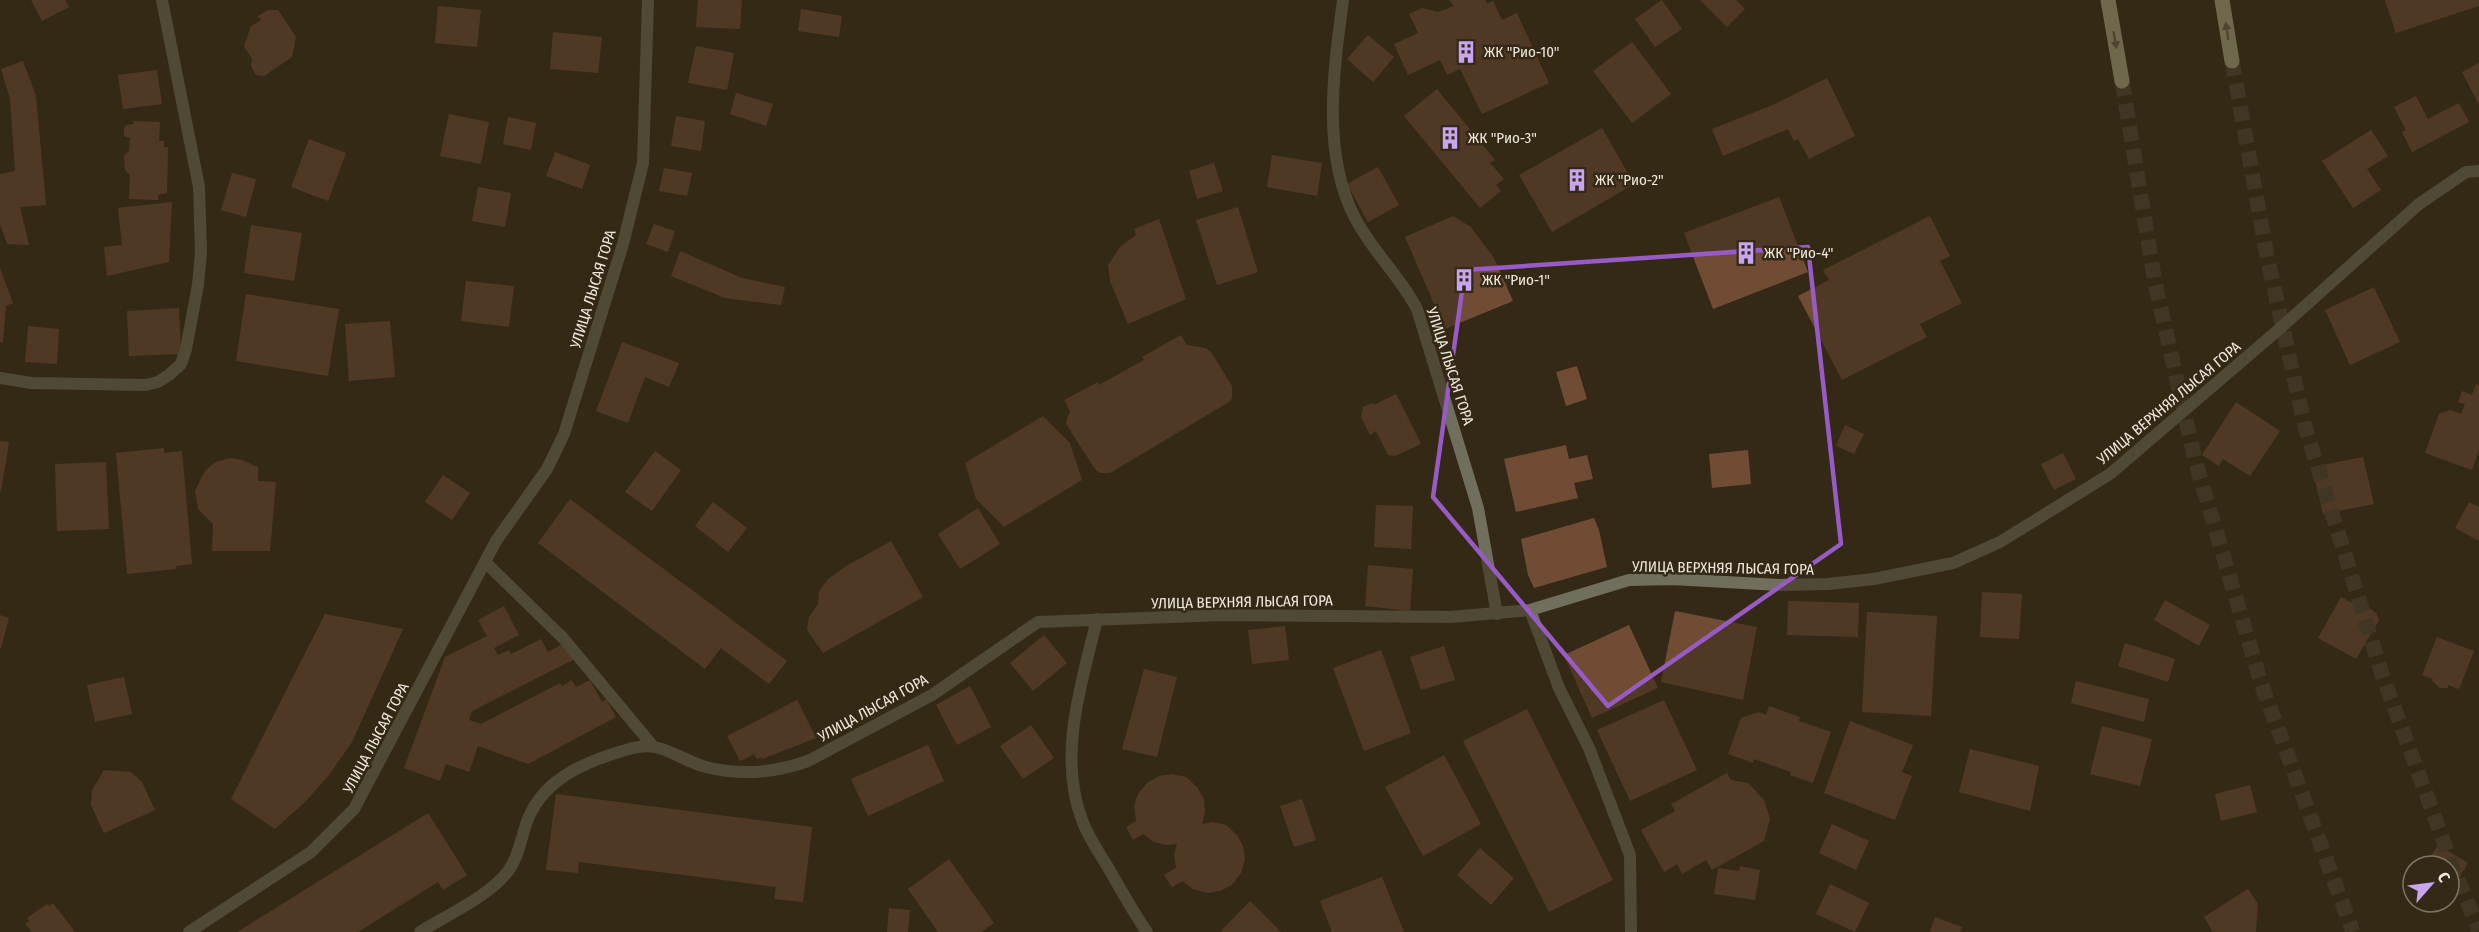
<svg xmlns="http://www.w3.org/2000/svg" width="2479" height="932" viewBox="0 0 2479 932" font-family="'Fira Sans Condensed',sans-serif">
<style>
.building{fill:#704c35}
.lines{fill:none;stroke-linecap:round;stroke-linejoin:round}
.primary-tunnel{stroke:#504634;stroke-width:15;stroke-dasharray:15 8;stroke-linecap:butt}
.street{stroke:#706f5d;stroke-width:12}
.primary{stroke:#b5b48e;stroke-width:15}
.oneway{fill:#6e684c}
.marked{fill:none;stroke:#985bc6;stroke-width:4.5;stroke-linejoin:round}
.labels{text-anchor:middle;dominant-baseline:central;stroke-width:5;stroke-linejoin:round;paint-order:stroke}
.poi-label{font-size:15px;fill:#f0e8dd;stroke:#342916;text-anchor:start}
.street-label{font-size:15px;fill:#f0e8dd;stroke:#342916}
</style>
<rect width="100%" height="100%" fill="#342916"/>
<!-- building -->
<path class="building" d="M31 0H65L69 7 42 21Z
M698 0H742L740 29 696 27Z
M1449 0H1485L1487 4 1493 1 1502 20 1517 13 1549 83 1482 114 1460 69 1447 75 1440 60 1408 75 1394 44 1418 33 1409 14 1422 8 1438 12 1454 6Z
M1662 0 1682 29 1655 47 1635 19Z
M1700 0H1736L1745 9 1727 27Z
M2385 0H2479V6L2396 33Z
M438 6 481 10 477 47 435 43Z
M801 9 842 16 839 37 798 31Z
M268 10H278L296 37 292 57 264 76 256 75 251 66 252 59 244 46 251 26 261 20 258 16Z
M553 32 602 37 598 73 550 69Z
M1368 35 1394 57 1373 82 1347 59Z
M1632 42 1671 94 1632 123 1593 71Z
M696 46 734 53 727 90 688 83Z
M23 61 36 96 46 205 20 207 29 245 7 244 0 224V174L15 171 10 99 1 69Z
M2479 63V105L2462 72Z
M157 70 162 104 123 109 118 75Z
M1827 78 1855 136 1809 159 1798 139 1794 141 1788 129 1723 156 1712 129 1775 104Z
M1437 89 1495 160 1490 163 1504 179 1496 185 1501 191 1480 208 1404 116Z
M736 93 773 104 766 126 730 114Z
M2416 96 2428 119 2459 103 2469 122 2412 152 2402 132 2406 130 2394 107Z
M449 114 489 122 481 164 440 156Z
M676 116 705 121 701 151 671 146Z
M508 117 536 123 531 150 503 144Z
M133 121 160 122 159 141H164V147H168L167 193 158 195V200L129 199 130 175 125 170 124 156 129 151 130 138 124 136V128L126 125 134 124Z
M1602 128 1634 184 1552 232 1519 175Z
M2371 130 2388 156 2367 169 2381 190 2353 208 2322 161Z
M309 139 346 153 328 201 291 187Z
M555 152 590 165 582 189 546 176Z
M1272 155 1322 163 1317 196 1267 187Z
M1214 163 1223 191 1197 199 1189 171Z
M1378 167 1399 205 1368 222 1347 184Z
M664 168 692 173 687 196 659 191Z
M232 173 256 179 246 217 221 210Z
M478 187 511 193 505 227 472 221Z
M1779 197 1808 272 1713 309 1684 233Z
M172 202 169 262 107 276 104 247 122 245 118 208Z
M1238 207 1258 272 1217 285 1196 220Z
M1453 216 1471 227 1494 258 1513 301 1445 329 1405 237Z
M1930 216 1950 256 1940 261 1962 303 1920 324 1927 337 1842 380 1798 296 1829 280 1823 270Z
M1159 219 1186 299 1128 324 1110 281 1108 265 1120 247 1136 235 1134 229Z
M654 224 675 231 668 252 646 244Z
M251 225 302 233 294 281 244 273Z
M680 251 742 278 785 287 781 305 725 298 671 276Z
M0 268 13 303 6 306 3 342H0Z
M466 281 514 286 509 327 461 321Z
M2374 287 2400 342 2350 365 2325 310Z
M246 294 339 309 328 376 236 361Z
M179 308 181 354 129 356 127 311Z
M390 321 395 377 349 381 345 324Z
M28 326 59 329 57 364 25 362Z
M1181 335 1187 345 1205 348 1211 352 1232 386V398L1229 402 1110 473H1100L1095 469 1068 427 1066 422 1070 411 1064 400 1098 382 1099 385 1144 360 1142 357Z
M622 342 679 363 669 387 645 377 628 423 596 411Z
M1577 366 1587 399 1566 406 1556 372Z
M2476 384 2479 385V450L2472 470 2425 453 2439 414 2450 410 2461 414 2465 404 2458 402 2462 391 2472 395Z
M1396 394 1421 444 1395 456 1388 455 1376 431 1370 435 1361 417 1363 407 1372 403 1374 405Z
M2236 402 2280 431 2250 476 2223 459 2219 466 2202 455Z
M1043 416 1070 443 1082 480 1004 527 976 499 965 463Z
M1845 425 1864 434 1854 454 1836 446Z
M0 441 9 442 1 492H0Z
M1566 445 1569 459 1587 455 1593 479 1574 483 1578 498 1516 512 1504 459Z
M164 448V453L182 451 192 564 176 566V569L127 574 116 453Z
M1748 450 1751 484 1712 488 1709 454Z
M655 451 681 470 652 511 625 492Z
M2063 453 2076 479 2054 490 2041 464Z
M2363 457 2374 504 2323 514 2312 467Z
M231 458 242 460 258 467V481L276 482 270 551H212L213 524 198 509 195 491 203 474 210 466 218 461Z
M106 462 109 529 57 531 55 464Z
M443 475 470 493 452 520 425 502Z
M570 499 787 661 769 684 721 648 705 669 538 543Z
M713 502 747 528 728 552 695 526Z
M2469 502 2479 507V541L2455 528Z
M1376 505 1413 506 1411 549 1374 547Z
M978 508 1000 544 960 569 938 534Z
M1594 518 1599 530 1607 567 1534 588 1528 575 1521 539Z
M891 541 923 597 823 653 807 630 809 617 818 604 819 591 828 579 848 565Z
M1368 565 1413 569 1410 611 1365 606Z
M1982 592 2022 594 2019 639 1980 637Z
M2341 597 2365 610 2371 609 2376 613 2379 620 2356 659 2318 638Z
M2165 600 2210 625 2199 646 2154 620Z
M1788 601 1859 603 1858 637 1787 635Z
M504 606 519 635 494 648 498 655 509 650 511 654 541 639 548 652 567 642 575 659 472 711 469 720 481 724 560 683 562 686 572 680 576 687 590 680 602 702 606 699 616 717 528 764 478 746 469 772 446 764 440 781 404 768 445 657 487 636 478 620Z
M1675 611 1757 627 1743 700 1661 682Z
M1867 612 1937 616 1931 716 1862 712Z
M325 614 403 629 352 742 329 775 305 802 275 829 231 799Z
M0 615 9 618 1 648H0Z
M1629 625 1658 688 1592 718 1564 655Z
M1285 626 1289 660 1252 664 1248 630Z
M1044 635 1067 663 1033 691 1010 663Z
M2437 637 2474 651 2459 689 2448 685V688H2440L2432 681 2433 679 2422 675Z
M2125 643 2175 659 2168 682 2118 666Z
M1444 646 1455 680 1421 690 1410 657Z
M1381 650 1411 733 1364 751 1333 668Z
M1144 669 1177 677 1157 757 1122 749Z
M124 677 132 714 95 722 87 685Z
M2076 681 2149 699 2144 722 2071 703Z
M970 686 991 727 957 745 936 705Z
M797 700 816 738 762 759 761 757 757 759 754 754 740 761 727 736Z
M1664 700 1697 770 1630 801 1597 730Z
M1769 706 1800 717 1799 721 1831 732 1813 783 1790 775 1791 772 1754 759 1753 763 1728 754 1741 718 1759 712 1766 715Z
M1527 709 1613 880 1549 912 1463 741Z
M1850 721 1913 745 1902 772 1912 776 1895 820 1824 793Z
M1031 725 1054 758 1023 779 1000 746Z
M2102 726 2152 739 2140 786 2090 774Z
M928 745 944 781 868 816 851 779Z
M1970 749 2039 766 2030 811 1959 792Z
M1444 755 1481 824 1423 856 1385 787Z
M104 770 131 772 142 782 155 810 104 833 91 805 92 790Z
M1727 773 1731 780 1748 783 1764 800 1770 819 1764 841 1712 870 1706 860 1682 874 1677 864 1664 872 1641 830 1675 811 1671 804Z
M1172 774 1186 777 1197 787 1204 799 1205 812 1202 824 1213 822 1226 825 1237 835 1243 846 1245 859 1241 873 1232 885 1220 891 1208 893 1193 889 1183 881 1172 887 1164 875 1176 868 1174 855 1177 844 1166 845 1154 842 1143 834 1133 840 1126 827 1136 821 1134 806 1138 794 1147 783 1159 776Z
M2250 785 2257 812 2221 821 2215 794Z
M556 794 812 827 803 902 774 899 776 887 708 878 579 862 578 873 546 870Z
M1302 799 1316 840 1294 847 1280 806Z
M428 813 467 875 443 890 438 882 358 932H237Z
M1832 824 1869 841 1856 870 1819 853Z
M2438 845 2468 863 2449 894V866H2425Z
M1480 848 1514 878 1491 905 1457 875Z
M949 859 994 923 981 932H938L908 889Z
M1740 866 1760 870 1755 900 1714 894 1718 868 1739 871Z
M1382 877 1404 932H1332L1320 901Z
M1830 884 1869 903 1855 932 1816 914Z
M2248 889 2258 904 2256 932H2213L2204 917Z
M1250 901 1281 932H1220Z
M53 903 75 932H32L25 924 29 921 27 918 47 904 49 906Z
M889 908 910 910 908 932H887Z
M1935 917 1962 927 1960 932H1930Z"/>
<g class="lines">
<!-- primary-tunnel -->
<path class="primary-tunnel" d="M2232 61 2267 256 2304 423 2382 674 2454 870 2479 930
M2122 81 2155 283 2195 460 2261 683 2353 932"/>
<!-- street -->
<path class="street" d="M1343 0C1334 69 1321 153 1355 218 1372 251 1400 276 1417 309L1478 508 1497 614
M0 378 31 383 146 385 158 382 169 375 181 364 186 349 198 285 201 252 199 187 162 0
M485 562 563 638 652 745
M1530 610 1559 688 1589 748 1630 855 1631 932
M1097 619C1082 682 1058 753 1081 817 1087 836 1099 852 1109 869 1121 890 1133 912 1147 932
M189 932 311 852 354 809 496 541 547 469 564 434 623 244 643 163 648 0
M420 932C447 915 490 896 509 870 520 854 521 836 528 819 545 776 592 759 633 748 661 740 679 760 706 767 741 776 774 773 808 761L932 695 1038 622 1223 615 1451 617 1530 610 1629 580 1672 579 1779 585 1828 584 1874 579 1953 563 2000 542 2110 474 2277 331 2419 204 2466 172 2479 171"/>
<!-- primary -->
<path class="primary" d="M2108 0 2122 81
M2222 0 2232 61"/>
</g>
<!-- one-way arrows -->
<defs><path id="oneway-solid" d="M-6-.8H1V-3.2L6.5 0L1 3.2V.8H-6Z" transform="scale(1.5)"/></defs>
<g class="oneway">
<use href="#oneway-solid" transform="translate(2227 31) rotate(-99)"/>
<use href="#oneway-solid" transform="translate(2115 40) rotate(80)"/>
</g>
<!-- marked area -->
<path d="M0 0H2479V932H0ZM1808 247 1841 544 1608 706 1433 497 1465 270Z" fill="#342916" fill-opacity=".55" fill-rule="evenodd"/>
<path class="marked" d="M1808 247 1841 544 1608 706 1433 497 1465 270Z"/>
<!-- icons -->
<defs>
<g id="building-bare" transform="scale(1.8)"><path d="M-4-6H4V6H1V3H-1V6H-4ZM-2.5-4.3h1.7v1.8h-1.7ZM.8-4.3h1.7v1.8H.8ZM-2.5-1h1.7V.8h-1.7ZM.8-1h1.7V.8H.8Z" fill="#c8a6ef" stroke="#342916" stroke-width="2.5" paint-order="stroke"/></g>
</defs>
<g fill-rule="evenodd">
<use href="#building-bare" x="1466" y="52"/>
<use href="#building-bare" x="1450" y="138"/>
<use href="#building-bare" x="1577" y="180"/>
<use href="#building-bare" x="1746" y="253"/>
<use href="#building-bare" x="1464" y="280"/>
</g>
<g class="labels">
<!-- poi labels -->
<g class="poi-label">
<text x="1484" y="52">ЖК "Рио-10"</text>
<text x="1468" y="138">ЖК "Рио-3"</text>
<text x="1595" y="180">ЖК "Рио-2"</text>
<text x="1764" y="253">ЖК "Рио-4"</text>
<text x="1482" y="280">ЖК "Рио-1"</text>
</g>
<!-- street labels -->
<g class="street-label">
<text transform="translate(593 289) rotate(-73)">УЛИЦА ЛЫСАЯ ГОРА</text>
<text transform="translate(1450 366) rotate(72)">УЛИЦА ЛЫСАЯ ГОРА</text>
<text transform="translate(2169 403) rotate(-40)">УЛИЦА ВЕРХНЯЯ ЛЫСАЯ ГОРА</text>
<text transform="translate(1723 568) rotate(1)">УЛИЦА ВЕРХНЯЯ ЛЫСАЯ ГОРА</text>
<text transform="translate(1242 602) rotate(-1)">УЛИЦА ВЕРХНЯЯ ЛЫСАЯ ГОРА</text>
<text transform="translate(873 708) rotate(-29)">УЛИЦА ЛЫСАЯ ГОРА</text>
<text transform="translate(376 738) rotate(-62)">УЛИЦА ЛЫСАЯ ГОРА</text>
</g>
</g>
<!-- north arrow -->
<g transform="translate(2431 884) rotate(62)"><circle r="28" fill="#342916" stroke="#7f7566" stroke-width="1.5"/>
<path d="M0-4.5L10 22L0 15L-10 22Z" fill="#c8a6ef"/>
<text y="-9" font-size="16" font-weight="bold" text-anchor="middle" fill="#f0e8dd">С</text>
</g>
</svg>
